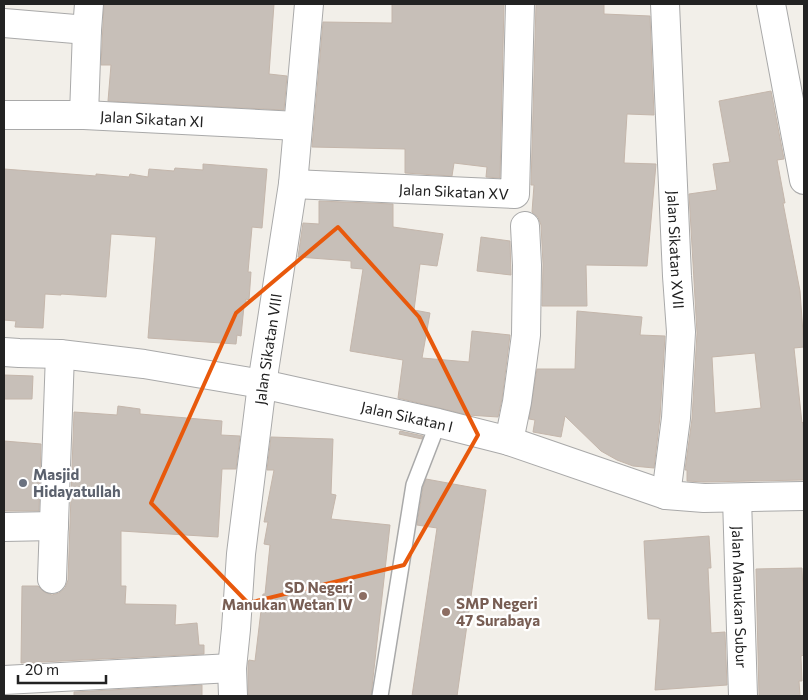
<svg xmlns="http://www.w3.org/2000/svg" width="808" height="700" viewBox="0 0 808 700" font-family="Commissioner,sans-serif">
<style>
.building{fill:#c7bfb8;stroke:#c4b6ab;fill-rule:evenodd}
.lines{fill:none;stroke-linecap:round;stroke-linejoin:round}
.service-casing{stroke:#a9a9a9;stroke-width:18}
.minor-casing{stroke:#a9a9a9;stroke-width:30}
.service{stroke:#fff;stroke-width:15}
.minor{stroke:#fff;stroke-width:28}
.marked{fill:none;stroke:#e8590c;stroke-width:4;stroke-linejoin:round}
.worship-dot{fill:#6b7280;stroke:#fff;stroke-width:2}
.education-dot{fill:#8d6e63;stroke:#fff;stroke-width:2}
.labels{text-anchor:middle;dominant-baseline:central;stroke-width:4.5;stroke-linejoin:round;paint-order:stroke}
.street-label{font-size:15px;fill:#222;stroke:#fff}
.worship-label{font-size:15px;font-weight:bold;fill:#5b616d;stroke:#fff;text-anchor:start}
.education-label{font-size:15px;font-weight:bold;fill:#785e54;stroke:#fff;text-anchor:end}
</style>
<rect width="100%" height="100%" fill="#f2efe9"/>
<!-- building -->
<path class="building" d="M104 4H274L269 74 287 76 284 110 108 101 111 65H101Z
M392 4H504L500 178 486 177 487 167 454 163 452 176 405 173V149L312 147 323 22 392 23Z
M536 4H604V14L650 16 654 115 627 114 624 163 656 164 647 266 586 265 587 306H542L543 264 541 225 538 217 532 212 534 185H531Z
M771 91 784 159 777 160 785 203H783L800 291 804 347 794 348 802 423 803 422 804 435V480L704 482 687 481V470H685L692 419 697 333 689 194 717 190 713 164 730 162 719 101ZM755 353 761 408 715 413 712 357Z
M203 164 267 169 262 228 252 227 248 272H251L249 300 246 299V306H244L241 336 237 335 236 344 148 338 156 237 111 234 106 297 61 294V295L45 294 43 328 15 327 16 321 4 320V169L96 176V174L129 177 130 174 148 177 149 169 174 171 175 168 203 170Z
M319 201 393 204V227L443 234 437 266 420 264 414 310 430 313 422 358 469 362 472 331 510 335 502 399 498 417 468 415 398 398 403 360 350 351 363 269 351 268V261L298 257 303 223 319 224Z
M481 237 510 241 511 275 477 271Z
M577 311 642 317 640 335 665 336 660 417 654 468 633 466 617 460 601 451 565 416 561 437 533 432 535 420 529 419 537 369H575Z
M4 375 33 376 32 399H4Z
M118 406 140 409V414L222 421 221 435 240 436 236 469H222L218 537 121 531V586H126L125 604 176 605 175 625 197 623 199 645H204V654L21 663 22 586H38L44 592 52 595 59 593 65 588 68 580 74 412 117 415Z
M400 431 423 436 422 439 399 434Z
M271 437 333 439 331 494 336 495 331 519 390 525 371 696H248V663L249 660 255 661 263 594H265L270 545 264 544 268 522H264L274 470H267Z
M4 441 41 444 39 511H4Z
M426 479 486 490 457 696H412L437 528 417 525 423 487Z
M709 536 711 568H708L711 633 725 632 727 685 655 690 660 619H648L644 541Z
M802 568 804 612V655L801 656 802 681H799L800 696H759L756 569Z
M202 685V696H74V692Z"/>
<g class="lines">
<!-- service casing -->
<g class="service-casing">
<path id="service" d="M380 696 414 485 438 423"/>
</g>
<!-- minor casing -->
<g class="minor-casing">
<g id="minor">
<path id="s1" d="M665 4 677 276 681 332 676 418 666 495"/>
<path d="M771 4 804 180"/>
<path d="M4 23 87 30"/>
<path id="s2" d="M4 115H84L298 126"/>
<path d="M84 115 87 30 89 4"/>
<path id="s3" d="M293 184 515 194 520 4"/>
<path id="s4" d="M4 352 19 353 60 354 144 364 262 384 438 423 509 441 666 495 704 498 804 496"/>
<path d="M509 441 517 402 526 335 527 265 525 226"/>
<path id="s5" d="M737 498 743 696"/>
<path d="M4 527 54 526"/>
<path d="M52 579 60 354"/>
<path d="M4 680 232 668"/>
<path id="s6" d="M233 696 232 668 236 629 241 554 262 384 293 184 309 4"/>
</g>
</g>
<!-- service -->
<use href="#service" class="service"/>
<!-- minor -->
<use href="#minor" class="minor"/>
</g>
<!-- marked area -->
<path class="marked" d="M338 227 419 317 478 435 404 565 248 603 151 503 236 313Z"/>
<!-- markers -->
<circle class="worship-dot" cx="23" cy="483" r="5"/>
<g class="education-dot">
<circle cx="363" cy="596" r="5"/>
<circle cx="446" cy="612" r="5"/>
</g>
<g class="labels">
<!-- street labels -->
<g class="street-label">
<text stroke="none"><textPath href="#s2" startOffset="148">Jalan Sikatan XI</textPath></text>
<text stroke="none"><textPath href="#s3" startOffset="161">Jalan Sikatan XV</textPath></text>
<text stroke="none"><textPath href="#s1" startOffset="246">Jalan Sikatan XVII</textPath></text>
<text stroke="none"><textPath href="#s6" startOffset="349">Jalan Sikatan VIII</textPath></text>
<text stroke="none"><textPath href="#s4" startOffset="409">Jalan Sikatan I</textPath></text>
<text stroke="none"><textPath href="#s5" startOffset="99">Jalan Manukan Subur</textPath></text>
</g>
<!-- worship labels -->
<g class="worship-label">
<text x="33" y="474">Masjid<tspan x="33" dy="17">Hidayatullah</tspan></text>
</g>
<!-- education labels -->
<g class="education-label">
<text x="353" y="587">SD Negeri<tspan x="353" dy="17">Manukan Wetan IV</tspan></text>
<text x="456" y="603" text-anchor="start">SMP Negeri<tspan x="456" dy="17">47 Surabaya</tspan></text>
</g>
</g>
<!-- border -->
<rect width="808" height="700" fill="none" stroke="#222222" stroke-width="10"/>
<!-- scale -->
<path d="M18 675v8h88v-8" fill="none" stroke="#222222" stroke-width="2.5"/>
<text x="25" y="675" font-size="15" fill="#222222" stroke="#ffffff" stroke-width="4" paint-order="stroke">20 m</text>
</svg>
